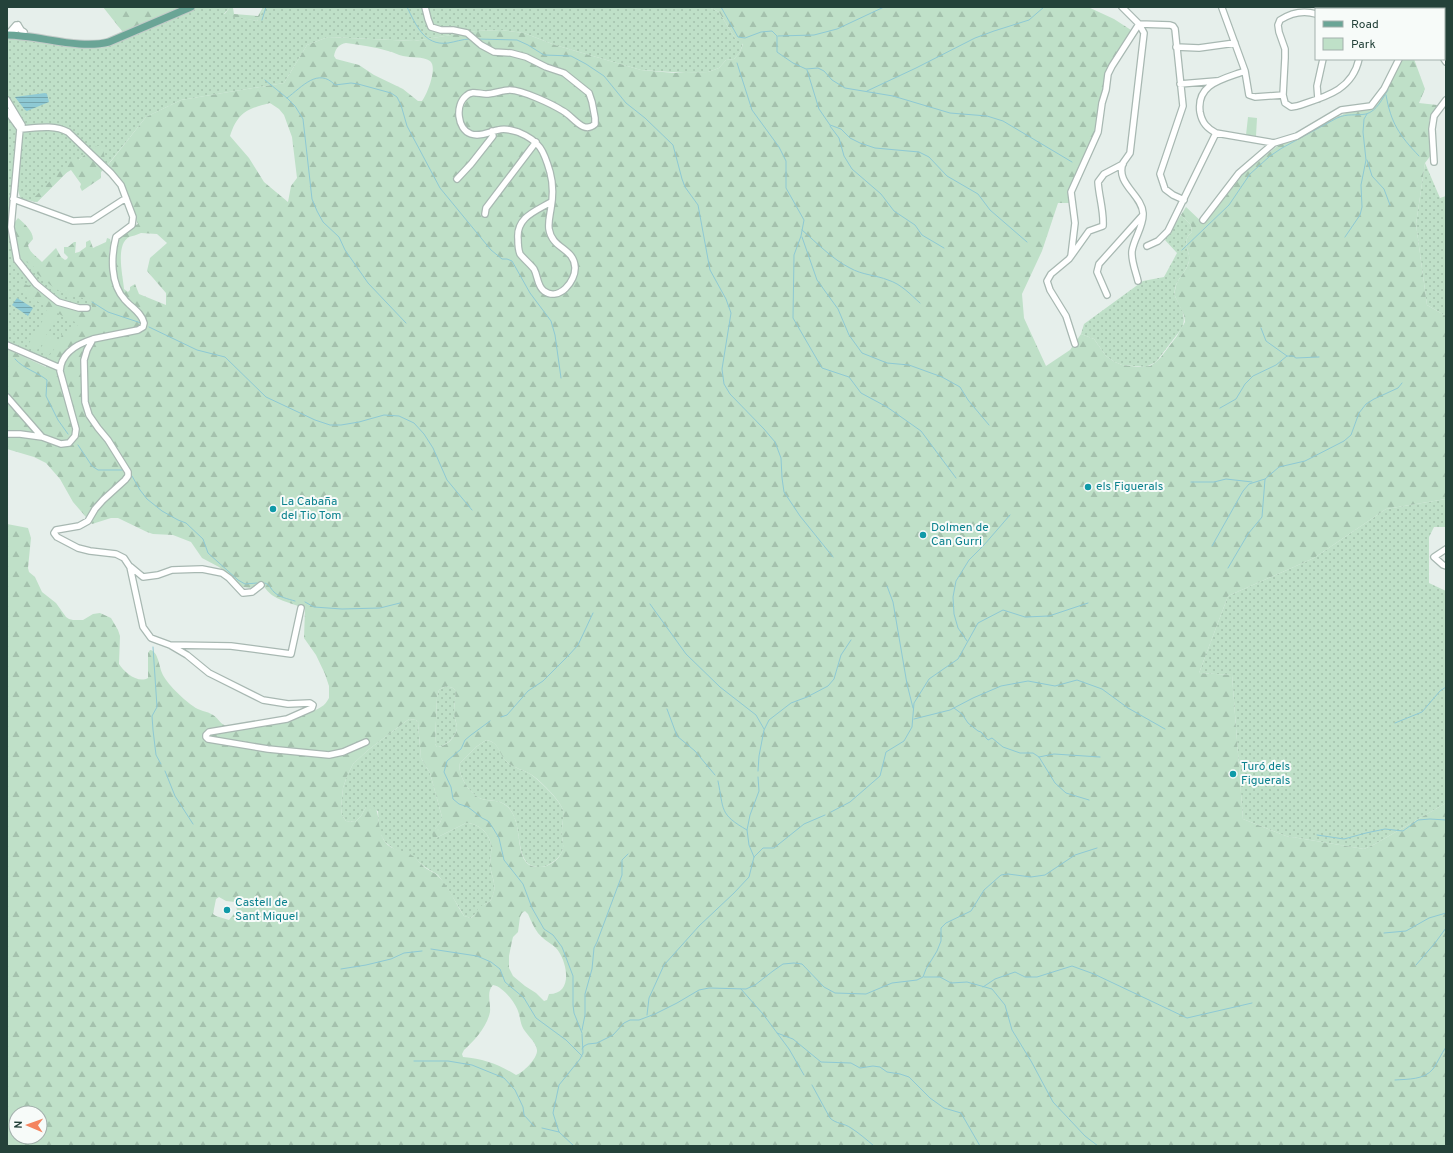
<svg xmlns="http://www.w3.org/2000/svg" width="1453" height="1153" viewBox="0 0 1453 1153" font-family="Overpass,sans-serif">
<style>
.green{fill:url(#green-dots)}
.forest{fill:url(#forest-firs);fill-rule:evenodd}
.pitch{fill:#bfe0c8}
.water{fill:url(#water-rules)}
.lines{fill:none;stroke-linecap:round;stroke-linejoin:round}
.stream{stroke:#8ec9d4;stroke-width:1}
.minor-casing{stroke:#a8b8b2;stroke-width:8}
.major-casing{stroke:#c2cac8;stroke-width:9}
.minor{stroke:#fff;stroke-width:5.5}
.major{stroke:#6aa596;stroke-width:7}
.culture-dot{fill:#0f9aa8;stroke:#f7fbf9;stroke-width:1.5}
.labels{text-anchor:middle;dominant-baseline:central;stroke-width:4;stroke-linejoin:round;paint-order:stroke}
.culture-label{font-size:12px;fill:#0d838f;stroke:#f7fbf9;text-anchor:start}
</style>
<defs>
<pattern id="green-dots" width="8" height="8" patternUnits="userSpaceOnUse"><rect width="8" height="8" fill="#bfe0c8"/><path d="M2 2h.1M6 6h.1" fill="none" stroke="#a4c1ad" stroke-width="1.8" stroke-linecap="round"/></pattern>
<pattern id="forest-firs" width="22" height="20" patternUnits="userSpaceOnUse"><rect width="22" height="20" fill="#bfe0c8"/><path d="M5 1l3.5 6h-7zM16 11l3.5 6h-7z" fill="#a4c1ad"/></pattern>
<pattern id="water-rules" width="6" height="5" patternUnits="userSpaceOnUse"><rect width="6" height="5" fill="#8ec9d4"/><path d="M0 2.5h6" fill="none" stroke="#74a5ad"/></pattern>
</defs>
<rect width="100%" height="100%" fill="#e6efeb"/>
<!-- green -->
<path class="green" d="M195 7H230L224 14 257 21 265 7H709L719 12 735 38 743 43 740 52 734 59 726 60 719 68 708 72 686 73 641 70 555 45 524 33 501 30 476 31 414 41 328 37 307 45 284 83 181 100 146 117 106 167 86 153 37 202 21 199C13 183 19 158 21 141 22 135 25 132 25 126L7 98V38L24 39 86 48 106 47Z
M7 113 16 126 17 131 13 224 18 254 92 295 97 312 51 361 7 341Z
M1425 163 1440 198 1446 196V316L1427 305 1416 224Z
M1181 215 1191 225 1192 232C1180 242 1191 251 1189 261 1186 274 1172 282 1175 296 1176 299 1177 299 1178 302 1183 311 1186 318 1182 328L1156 362 1146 367 1122 365 1115 362 1106 356 1094 339 1081 334 1084 324 1143 281 1164 277 1177 253 1165 240Z
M1446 499V527H1434L1429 537V583L1446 591V803L1375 844 1364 849 1286 836 1243 819 1232 675 1199 673 1228 596 1314 558 1386 509Z
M446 686 453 688 455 690C456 698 454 705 454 713 454 718 457 723 457 728 456 737 445 747 437 747L435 744 437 697 439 690Z
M409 719 416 720 418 723 421 758 430 773 442 817 440 823 435 829 436 838 466 823C478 823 490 833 491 846 492 852 490 858 490 865 491 875 497 884 493 895 491 904 486 902 481 907 477 911 475 915 471 918L464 916 448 889 438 875 425 867 411 855 394 849 385 842 379 831 378 811 366 807 361 816 355 822 346 821 342 815 341 808 343 788 347 776 353 764 368 750Z
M486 740C500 742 499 755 508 763 514 768 524 770 530 774 538 779 560 800 563 810 564 817 562 824 562 831 561 838 565 845 562 852 558 860 547 868 538 867 509 866 529 813 500 802 494 800 488 801 482 799 470 795 457 775 460 763L476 747Z"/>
<!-- forest -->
<path class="forest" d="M103 7H195L129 38 122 31Z
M230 7H234L233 8 234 14 258 16 263 7H265L257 21 224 15Z
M709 7H1088L1114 19 1131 30 1106 74 1104 90 1099 102 1098 124 1068 192 1070 203H1058L1042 251 1022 294 1024 318 1046 366 1070 350 1081 334 1094 339 1106 356 1115 362 1122 365 1139 367 1150 366 1156 362 1161 357 1177 336 1185 322 1184 315 1175 296C1174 278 1186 275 1189 261 1191 251 1180 242 1192 232L1191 225 1181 215 1186 207 1204 224 1243 174 1281 143 1346 113 1378 102 1403 59H1414L1425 89 1419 103 1437 105 1429 121 1431 155 1425 163 1416 224 1427 305 1446 316V499L1386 509 1314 558 1228 596 1199 673 1232 675 1243 819 1286 836 1364 849 1375 844 1446 803V1146H7V524L28 528 31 538 28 568 29 572 35 577 42 592 56 603 66 617 69 619 73 620H83L93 614 100 613 111 618 118 630 120 636 119 664C124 672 138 684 148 678V653L150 650C158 651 159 666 162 673 166 683 184 700 193 706 199 711 207 711 213 715 217 717 220 723 224 725 244 735 303 719 321 707 325 705 327 701 329 698V686L325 674 316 655 304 638 305 609C291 602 272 601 264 586L256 585 250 588 243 587 219 567 202 558 191 542 173 535 153 534 147 532 118 518H111L92 524 73 502 60 479 46 463 34 457 7 449V349L46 367 50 361 47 359 60 341 63 330 70 332 79 324 49 309 46 311H43V305L17 288 21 283 33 287 51 303 77 311 93 310 90 299 69 296 54 288 35 272 37 269 25 261 22 263 18 260 11 227 18 218C24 223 33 231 33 239L28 245C29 252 37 257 42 262L56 248 61 257 65 260 67 259 68 257 64 253V247H68L74 242H76L75 253 79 252 86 247V242L90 240 93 248 106 242 107 238 110 239 111 243 109 253 113 286 117 284C116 271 111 251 117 239 121 232 131 227 138 224L108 165 146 117 181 100 284 83 307 45 328 37 414 41 476 31 501 30 524 33 555 45 641 70 674 73 708 72 719 68 726 60 734 59 740 52 743 44 735 38 719 12ZM346 43C360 45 375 47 388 51 393 52 398 55 403 56 411 58 423 56 430 61 438 67 427 95 422 101H418L403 89 374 75 359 65 336 59 334 56C335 49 339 44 346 43ZM270 103 279 109 284 115 292 137 297 178 291 186 288 202 264 182 249 158 230 136C238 112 247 109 270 103ZM141 233 157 234 167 243 150 258 147 271 166 293V305L139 294 135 284 130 287V290L128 292 124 289C123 276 115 245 129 237 132 236 137 235 141 233ZM446 686 453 688 455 690C456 698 454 705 454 713 454 718 457 723 457 728 456 737 446 747 437 747L435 744 437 697 439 690ZM409 719 416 720 418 723 421 758 430 773 442 817 440 823 432 832 433 839 436 838 466 823C478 823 490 833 491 846 492 852 490 858 490 865 491 875 497 884 493 895 490 905 486 902 480 907 476 910 476 915 471 918L464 916C455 903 450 888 439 877 435 872 429 871 424 867 420 863 417 859 413 856 405 850 395 851 388 845 375 833 382 812 373 806L366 807 361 816 355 822 346 821 342 815 341 808 343 788 347 776 353 764 368 750ZM486 740C500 742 499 756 508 763 514 768 524 770 530 774 539 779 560 800 563 810 564 817 562 824 562 831 561 838 565 845 562 852 558 861 547 868 538 867 508 866 530 814 500 802 494 800 488 801 482 799 470 795 457 775 460 763L476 747ZM219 897 226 901 235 902 237 910 229 920 216 916 213 914 216 899ZM525 911 528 914C531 921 536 933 543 938 548 943 555 945 559 952 568 966 572 994 549 994L547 1000 544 1001 536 993 525 986 513 976 509 968V956L512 941 513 937 518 932 520 917 522 913ZM493 985C502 986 515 1002 518 1011 520 1016 520 1021 522 1026 525 1034 536 1041 537 1050 538 1058 523 1073 516 1075 498 1064 484 1059 463 1057L462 1054 464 1050C474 1041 487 1027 490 1012 491 1003 486 992 493 985ZM16 1113H40V1137H16Z
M101 145 103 147 106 167 101 172V178L82 191 80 187 81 184 71 170 66 173 37 202 31 201 71 159 74 158 79 160 86 153 88 154 92 148Z"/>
<!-- pitch -->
<path class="pitch" d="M1248 117 1257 118 1256 136 1246 135Z
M49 310 58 316 37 350 28 345Z
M49 334 60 341 48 356 39 351Z"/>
<!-- water -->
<path class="water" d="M45 93 47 94 49 102 27 111 25 110 15 97Z
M17 298 33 308 28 316 12 305Z"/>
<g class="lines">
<!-- stream -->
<path class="stream" d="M407 7C416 25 424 46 448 43 455 42 462 39 470 39
M721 7 738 37 745 38 761 32 772 31 777 36V52L793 63 806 69 818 68 824 71 832 80 845 88 893 96 950 113 987 116 1003 121 1072 162
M262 20 266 7
M778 36 814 35 837 29 884 7
M477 39 517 40 528 45 544 55 571 56 586 64 604 76 626 103 645 118 673 145 682 179 685 187 698 205 710 270 726 299 731 313 722 369 724 384 730 394 764 429 775 442 781 458 782 478 784 492 800 516 833 557
M737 63 752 110 779 147 786 161V188L804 220 801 236 794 255 793 318 822 368 849 377 861 393 887 407 921 431 956 478
M807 70 819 109 830 125 841 129 850 138 860 143 875 148 919 152 929 157 947 176 978 194 990 210 1027 242
M265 80 287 98 295 106 303 119 312 199 317 211 323 222 339 237 345 250 368 283 406 323
M867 91 916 68 975 38 994 31 1029 20 1044 7
M1386 95C1391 123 1399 135 1419 156
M287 98C302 87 318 67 335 85L351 83 358 84 391 93 397 97 401 105 407 126 440 188 491 250 502 259H507L512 261 530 293 551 321 555 335 561 378
M830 126 839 138 844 156 852 169 881 194 894 211 915 225 922 235 944 248
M1367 160 1372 176 1384 189 1390 205
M802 230C817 243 832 259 850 268 862 275 876 275 888 280 901 284 910 294 920 303
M802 237 817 280 838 309 849 335 862 353 887 363 909 365 942 377 960 387 968 400 989 425
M1345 237 1360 215 1362 207 1361 185 1366 160 1363 132 1364 119 1367 114
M1182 250 1229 205 1250 174 1270 156 1282 148 1337 118C1348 113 1355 116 1366 114 1377 111 1382 99 1388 90
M92 302 108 312 141 323
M149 327 197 350 225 357 266 397 315 420 330 425H341L359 422 384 415 399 416 414 423 424 434 433 448 447 480 472 510
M1261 328 1266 341 1287 356
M15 359C24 369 37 372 47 380L46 396 58 420 68 434
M1220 408 1236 399 1245 384 1253 376 1276 365 1287 356H1293L1296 358 1319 357
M78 445 92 466 98 470H124
M132 476 140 490 147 499 162 511 178 520 186 523 203 539 208 553 238 580 245 584 257 583
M1191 482H1214L1226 479 1252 482
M1212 546 1243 491 1249 484 1265 479
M1228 568 1248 534 1262 517 1265 479 1279 467 1305 461 1344 441 1351 435 1359 413 1366 404 1374 399 1398 388 1402 383
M265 583C270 585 270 588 274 592 279 597 288 599 295 601
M887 586 893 602 907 684 913 708
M305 602 314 607 342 609 380 608 400 603
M650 604 686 654 720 687 756 715 764 729
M967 641 958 628 954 614 953 597 956 581 969 560 984 545 1010 515
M153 647 157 707 152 716 153 730 156 755 161 764
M954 708 962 714 968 723 978 731 981 732 988 740 992 738 1003 747 1020 753H1033L1039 757 1055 783 1066 793 1089 800
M667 709 677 736 695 751 715 775
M501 717 507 715 528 691 543 681 569 655 578 645 593 613
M914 719 950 710 973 698 1001 686 1028 681 1055 686 1077 680 1102 689 1128 708 1165 729
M490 721 471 735 465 740 461 749 447 761 444 772 451 787 453 799 459 804 468 807 482 818 488 821 493 828 499 838 504 860 523 884 532 908 544 929 553 935 562 947 573 976V1005L574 1013 582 1033
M1395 723 1422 712 1440 691 1446 687
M1039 757 1054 754 1100 757
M165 771 175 796 193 824
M758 771 759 756 764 730 769 720 791 703 807 697 828 686 834 679 841 655 851 640
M718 781C724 810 719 814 747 830
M831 812 850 802 880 776 886 752 904 741 912 727 914 703 929 679 958 659 978 623 1003 610 1025 617 1049 616 1088 603
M1317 835 1344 839 1366 833 1385 829 1403 831 1418 820 1430 819 1446 820
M754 857 749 845 747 830 750 815 759 791 758 777
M1384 933 1406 931 1429 918 1446 913
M431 949 477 956 491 962 500 969 505 982 524 998 536 1018 566 1040 582 1056
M1416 965 1435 943 1446 928
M341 969 366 965 391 959 404 953 422 951
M924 977H940L951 983 967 982 992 989 1005 1005 1012 1030 1031 1061 1053 1102 1085 1136 1098 1146
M983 987 995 979 1015 972 1025 977H1037L1072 966 1094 974 1187 1018 1252 1003
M741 989 763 1014 789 1049 804 1075
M647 1015 649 998 664 965 699 926 734 893 749 877 754 857 763 848H774L804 824 825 815
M582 1030 585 1015V994L592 969 594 948 597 942 622 875V860L628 854
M777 1033 793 1039 821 1062 851 1063 860 1068 873 1066 880 1067 887 1072 900 1074 909 1077 930 1098 944 1108 961 1113 980 1146
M582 1049 584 1046 588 1044 597 1043 613 1035 624 1023 630 1020H639L655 1014 677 1003 699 990 709 988 746 989 755 985 773 971 783 964 794 963 802 964 824 987 835 993 866 994 892 983 917 980 923 977 926 969 937 951 941 941V928L946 923 971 911 984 890 1001 875 1008 874 1031 877 1045 875 1075 855 1097 848
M414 1061H448L472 1065 504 1078 515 1090 523 1107 524 1115 534 1126
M1395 1080C1408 1079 1424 1080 1433 1069 1438 1062 1441 1054 1446 1047
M812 1085 830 1118C836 1124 844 1123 851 1128 859 1133 867 1140 874 1146
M542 1128 559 1132
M574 1146 559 1132 553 1113 559 1085 580 1059 583 1053 582 1034"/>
<!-- minor casing -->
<g class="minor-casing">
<path id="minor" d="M425 7 428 19 431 27 441 30H453L467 33 481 45 494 52 511 53 526 57 546 67 564 73 589 93 592 102 595 118V124C583 135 573 116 563 111 552 104 522 90 510 90 502 90 494 94 486 94 479 94 472 90 466 96 455 105 457 129 471 134 480 137 489 132 498 130 505 128 511 130 518 132 540 141 544 151 550 172 553 183 553 197 551 208 550 215 548 222 549 229 552 249 574 248 575 267 576 281 559 302 544 291 537 286 538 276 534 269 530 264 524 259 520 254 518 249 518 244 518 239 516 217 536 211 551 202
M1122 7 1139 24 1144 33 1130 153C1128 156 1125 160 1123 163 1115 183 1142 195 1143 213 1144 226 1134 238 1132 251 1131 261 1136 272 1138 281
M1380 7 1381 9
M1222 8 1245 71 1249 95 1255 97 1283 95
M1393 9 1396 7
M1426 9 1427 7
M1316 14C1303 10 1291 13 1280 20L1278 25 1279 32 1285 49V58L1283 95 1285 103 1291 107 1297 106C1324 97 1352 91 1359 59
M1444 21 1446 20
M1139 24 1170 25 1173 26 1175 29 1183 106 1160 174 1165 189 1173 195 1184 200
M18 25 21 30 24 32
M10 32 16 25H18
M13 35 18 25
M1176 47 1199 48 1235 43
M1444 59 1446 62
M1245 71C1224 79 1196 83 1200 112 1202 123 1207 128 1216 133L1274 143 1297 136 1341 110 1371 106 1384 89 1399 59
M1180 84 1216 81
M1318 99 1317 86 1323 59
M7 100 22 125 20 129 7 111
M1434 162 1432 129 1434 116 1446 100
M457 179 471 164 493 136 492 131
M13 199 73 221 92 220 126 198
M485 214 486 208 536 142
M1203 220 1239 173 1274 143
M1147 246 1158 241 1168 231 1216 133
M1071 256 1075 223 1071 192 1098 132 1102 103 1106 90 1108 74 1112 66 1139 24
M1107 295 1097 272 1099 264 1142 216
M87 308H79L58 302 36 284 17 260 11 227 20 129C36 128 53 124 68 132L111 173 121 185 133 217 132 225 116 237C111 256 110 284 125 300 131 307 142 313 144 323L143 327 138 330 93 339 87 350 84 360 85 402 89 415 98 428 108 440 128 472V476L125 480 103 500 95 509 88 521 79 526 56 530 54 533 57 537 78 548 90 551 116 554 124 558 130 567 143 627 151 638 170 645 187 655 209 673 263 700 288 704 310 703 313 705 312 708 287 719 209 732 206 735V737L208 739 268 749 329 755 343 752 366 742
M1075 344 1066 316 1050 290 1047 281 1051 274 1069 259 1089 231 1103 226C1104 211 1099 197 1098 182L1104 174 1123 164
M7 345 60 368
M7 397 42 437 61 444 69 443 75 436 76 429 60 371C61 353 77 344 93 339
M7 434H20L42 437
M1446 549 1434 557 1443 565 1446 566
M131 567 143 577 158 575 172 570 202 569 222 573 229 578 243 593 252 592 261 585
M170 645 231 646 291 654 301 608"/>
</g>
<!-- major casing -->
<g class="major-casing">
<path id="major" d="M7 35C39 35 79 50 109 42L191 7"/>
</g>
<!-- minor -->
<use href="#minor" class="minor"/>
<!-- major -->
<use href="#major" class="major"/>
</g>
<!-- markers -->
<g class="culture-dot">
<circle cx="1088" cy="487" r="4"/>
<circle cx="273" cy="509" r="4"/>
<circle cx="923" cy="535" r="4"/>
<circle cx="1233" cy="774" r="4"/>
<circle cx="227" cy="910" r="4"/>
</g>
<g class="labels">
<!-- culture labels -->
<g class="culture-label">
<text x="1096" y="487">els Figuerals</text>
<text x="281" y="502">La Cabaña<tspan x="281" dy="14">del Tio Tom</tspan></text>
<text x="931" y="528">Dolmen de<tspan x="931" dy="14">Can Gurri</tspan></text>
<text x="1241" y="767">Turó dels<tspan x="1241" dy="14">Figuerals</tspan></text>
<text x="235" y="903">Castell de<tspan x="235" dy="14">Sant Miquel</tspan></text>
</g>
</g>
<!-- border -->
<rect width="1453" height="1153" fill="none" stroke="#24423a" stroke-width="16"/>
<!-- legend -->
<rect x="1315" y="8" width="130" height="52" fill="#f7fbf9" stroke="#a3b1ad"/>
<rect x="1323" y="21" width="20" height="6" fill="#6aa596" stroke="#a3b1ad"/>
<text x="1351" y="28" font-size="12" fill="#24423a">Road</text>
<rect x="1323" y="38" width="20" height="12" fill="#bfe0c8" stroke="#a3b1ad"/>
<text x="1351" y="48" font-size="12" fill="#24423a">Park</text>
<!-- north arrow -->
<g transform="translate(28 1125) rotate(272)"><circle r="19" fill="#f7fbf9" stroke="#a3b1ad"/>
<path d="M0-3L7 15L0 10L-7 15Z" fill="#f4845f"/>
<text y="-6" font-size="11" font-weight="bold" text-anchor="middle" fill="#24423a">N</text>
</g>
</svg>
